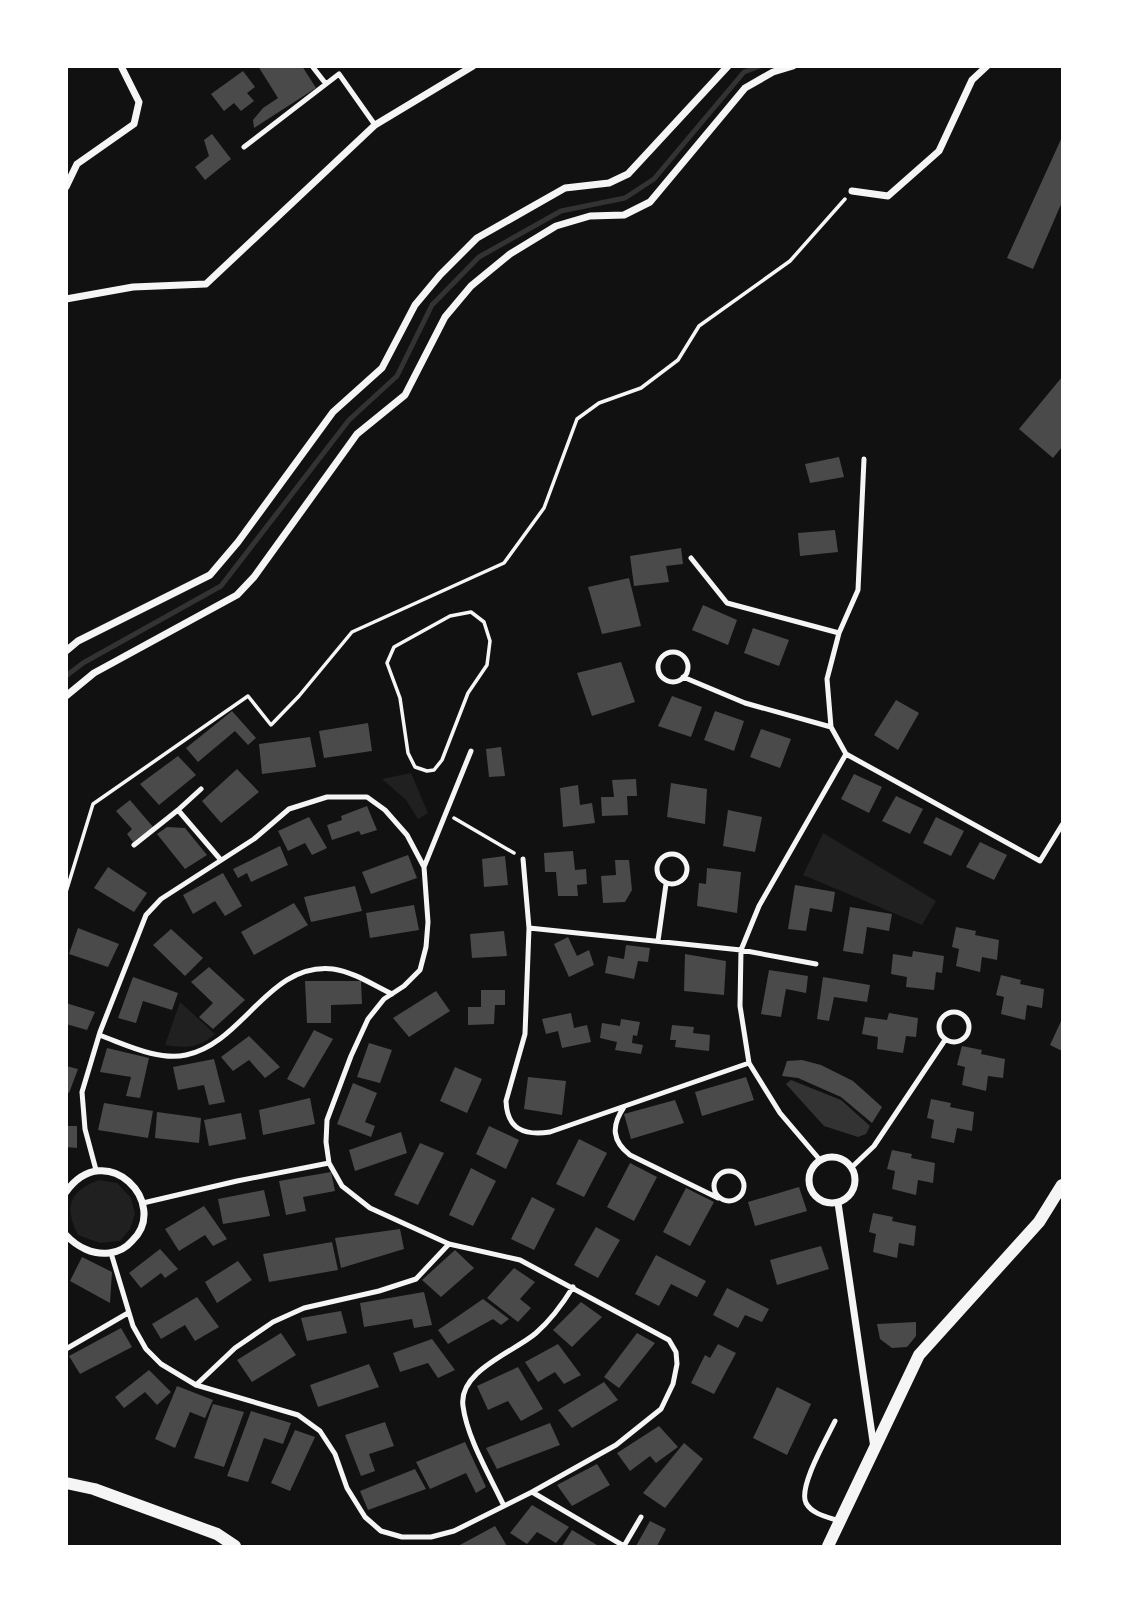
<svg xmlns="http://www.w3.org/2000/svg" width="1129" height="1613" viewBox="0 0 1129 1613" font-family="Roboto,sans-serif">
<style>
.green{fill:#202020}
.water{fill:#333}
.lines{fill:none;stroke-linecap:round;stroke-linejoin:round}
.stream{stroke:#333;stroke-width:5}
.building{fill:#4a4a4a}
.path{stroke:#f5f5f5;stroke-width:3.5}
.service{stroke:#f5f5f5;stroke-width:5}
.minor{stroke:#f5f5f5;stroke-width:7}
.tertiary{stroke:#f5f5f5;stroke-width:12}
</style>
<rect width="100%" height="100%" fill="#111"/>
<!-- green -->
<path class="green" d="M411 773 428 813 418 819 406 800 382 779Z
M823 833 936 901 922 925 803 875Z
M180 1002 215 1034C197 1049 187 1048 165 1045Z
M99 1180 117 1183 131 1198 135 1214 130 1229 120 1241 100 1243 78 1235C64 1207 69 1191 99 1180Z"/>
<!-- water -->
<path class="water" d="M791 1080 841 1100 870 1126 866 1134 858 1137 824 1126 786 1084Z"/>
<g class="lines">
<!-- stream -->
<path class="stream" d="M66 676 83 663 221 586 349 420 397 376 432 305 479 257 561 211 625 198 654 179 744 72 760 66"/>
</g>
<!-- building -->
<path class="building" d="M258 66H302L316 88 254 128 253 120 263 108 278 98Z
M243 71 255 87 247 93 254 101 241 111 234 103 224 111 211 94Z
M212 134 231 159 205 180 195 167 209 156 204 140Z
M1062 137V202L1033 269 1007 258Z
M1062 377V447L1053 458 1019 429Z
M839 457 844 477 810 483 805 464Z
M835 530 838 552 800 556 798 533Z
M681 548 683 564 666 566 669 582 634 586 630 556Z
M629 578 641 626 602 634 588 587Z
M703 605 737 620 728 645 692 630Z
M753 628 789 640 779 666 744 653Z
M621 662 635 702 592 716 577 673Z
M672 696 702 707 691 737 658 726Z
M896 700 919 713 898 750 874 735Z
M232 711 256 738 248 745 235 731 198 762 186 748Z
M715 711 744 721 734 751 704 740Z
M368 723 372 751 324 758 319 731Z
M761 729 791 739 780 768 750 757Z
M310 737 316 767 262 774 259 744Z
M501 747 505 776 489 777 486 749Z
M178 756 196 775 159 805 140 784Z
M237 769 259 792 221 823 202 801Z
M854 774 882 787 869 813 841 799Z
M636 779 637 796H627L628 815 602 816 601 797H614L612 780Z
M671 783 707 789 705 824 667 817Z
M578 785 580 805 592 803 595 823 563 827 560 788Z
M896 796 923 809 910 834 882 821Z
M130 800 153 827 133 842 127 834 132 829 116 811Z
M367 806 377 830 361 835 359 831 332 840 327 825 342 820 341 816Z
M728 810 762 817 755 852 723 846Z
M309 817 327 848 312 855 305 843 288 851 278 831Z
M936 817 964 831 951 856 923 843Z
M167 827 185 828 207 855 185 869 157 834Z
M980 842 1007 855 994 880 966 867Z
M280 846 288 865 251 882 247 873 238 878 233 869Z
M573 851 575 870 586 869 587 884 577 885 578 896H558L556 872H545L544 853Z
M408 855 417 878 371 894 362 872Z
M505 856 508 885 484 887 482 859Z
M615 860H629L632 890 625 902 603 903 601 876 616 875Z
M108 867 147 893 134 912 94 888Z
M707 868 741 872 737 913 697 906 699 883 706 884Z
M223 873 242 906 225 916 215 901 193 914 183 895Z
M795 885 835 892 832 912 810 908 806 931 788 929Z
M355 886 362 911 311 922 304 897Z
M294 903 308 925 254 955 241 932Z
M414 905 419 930 370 938 366 913Z
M850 907 892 914 889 931 867 927 863 954 843 951Z
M956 927 976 931 975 935 999 940 997 960 982 957 980 972 956 966 959 949 952 947Z
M78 928 119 944 108 967 69 954Z
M171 929 203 958 185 976 153 945Z
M504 931 507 956 472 958 470 934Z
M568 937 577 956 589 950 594 965 569 977 554 944Z
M626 945 650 948 648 962 638 961 634 979 605 973 608 956 624 959Z
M913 951 944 956 942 973 936 972 934 990 906 987 907 977 891 974 893 954 912 957Z
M685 954 726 961 724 995 684 991Z
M209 967 245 1000 213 1029 199 1017 213 1003 191 982Z
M769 970 808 976 806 993 786 989 781 1017 761 1014Z
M1001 975 1021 980 1020 984 1044 989 1042 1008 1027 1005 1025 1020 1001 1014 1004 997 996 995Z
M133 977 178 993 172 1010 143 1001 136 1023 118 1018Z
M823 977 870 985 867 1002 834 997 829 1021 817 1019Z
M305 981H361L362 1004 331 1005V1023H307Z
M481 990H505V1005H495L494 1024 468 1025V1007H481Z
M436 991 450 1011 409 1037 393 1018Z
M66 1003 95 1012 87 1030 66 1024Z
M571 1013 574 1028 587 1025 591 1042 562 1048 558 1031 546 1034 542 1019Z
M889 1013 918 1018 916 1037 906 1036 903 1053 877 1049 878 1037 862 1034 865 1017 887 1020Z
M621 1019 640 1022 637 1036 633 1035 632 1043 643 1045 641 1054 615 1050 617 1042 600 1038 602 1023 620 1026Z
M1062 1019V1051L1050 1045Z
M672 1025 694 1027 693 1033 710 1035 709 1051 675 1047 676 1040H670Z
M314 1030 333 1039 304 1088 287 1079Z
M249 1036 280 1067 265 1078 249 1060 233 1071 221 1057Z
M369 1043 392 1050 380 1083 357 1077Z
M962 1046 982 1050 981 1054 1005 1059 1003 1078 988 1076 986 1091 962 1085 965 1067 957 1065Z
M107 1048 149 1058 140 1098 126 1096 131 1077 100 1072Z
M214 1059 225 1102 209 1105 204 1085 178 1090 173 1067Z
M802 1060 821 1065 853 1081 882 1107 872 1123 841 1097 798 1078 782 1076 787 1061Z
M66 1066 78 1069 69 1093 66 1092Z
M455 1067 482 1079 467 1113 440 1101Z
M528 1077 566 1081 562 1115 524 1109Z
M746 1077 754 1100 702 1116 695 1092Z
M353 1083 377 1093 365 1122 375 1126 371 1137 337 1124Z
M310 1098 315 1124 263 1135 259 1110Z
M931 1099 951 1103 950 1107 974 1112 972 1131 957 1128 954 1143 931 1138 934 1120 927 1118Z
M675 1100 684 1123 631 1139 624 1114Z
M104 1103 153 1111 148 1138 98 1130Z
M157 1112 201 1118 199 1143 155 1138Z
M241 1113 246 1139 209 1146 204 1120Z
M66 1126H77V1148L66 1147Z
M489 1126 519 1140 506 1169 476 1154Z
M401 1132 407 1153 355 1171 349 1150Z
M579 1139 607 1153 584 1197 556 1184Z
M420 1143 444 1153 418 1205 394 1195Z
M892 1150 912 1154 911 1158 935 1163 933 1183 918 1180 916 1195 892 1189 895 1171 887 1169Z
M630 1163 657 1177 634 1221 607 1207Z
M471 1168 496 1181 473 1226 449 1215Z
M331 1172 335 1191 303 1197 306 1211 286 1215 279 1181Z
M799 1187 807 1211 755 1226 748 1202Z
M686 1188 714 1202 690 1246 663 1232Z
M264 1190 270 1216 223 1224 218 1199Z
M532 1197 555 1209 534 1250 511 1239Z
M204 1206 227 1239 213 1246 205 1235 179 1251 165 1229Z
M873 1213 893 1217 892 1221 916 1226 914 1246 899 1243 897 1258 873 1252 876 1234 869 1232Z
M596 1227 620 1240 598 1278 574 1265Z
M400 1229 404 1249 341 1268 335 1238Z
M332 1242 338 1270 269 1282 263 1254Z
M821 1246 829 1269 777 1285 770 1260Z
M160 1249 178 1269 165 1278 161 1273 141 1288 129 1273Z
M455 1250 474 1268 441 1297 422 1280Z
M656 1255 706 1281 697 1297 671 1284 659 1306 635 1294Z
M82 1257 112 1272 110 1303 70 1281Z
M238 1261 252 1280 217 1303 205 1282Z
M514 1268 535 1282 520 1299 531 1308 518 1322 487 1298Z
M727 1288 769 1309 762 1322 745 1315 738 1328 713 1315Z
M424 1292 432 1325 414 1328 412 1319 364 1327 360 1303Z
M197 1297 219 1327 195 1341 185 1325 161 1339 152 1324Z
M483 1299 509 1319 501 1325 493 1319 448 1344 438 1330Z
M581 1302 602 1317 572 1347 553 1330Z
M341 1311 347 1333 307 1341 301 1318Z
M916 1322V1336L907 1347 892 1348 880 1339 877 1324Z
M121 1328 132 1347 80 1374 69 1356Z
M281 1333 296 1355 252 1382 237 1360Z
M637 1333 655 1343 619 1388 604 1377Z
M432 1339 455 1370 438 1378 428 1363 400 1372 393 1353Z
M558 1344 581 1375 564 1384 555 1372 538 1382 525 1362Z
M718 1344 736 1353 714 1394 691 1383 705 1355 710 1358Z
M369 1364 379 1387 318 1407 310 1385Z
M518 1367 543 1409 521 1421 508 1401 488 1410 477 1386Z
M149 1370 171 1392 157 1405 145 1392 124 1408 115 1397Z
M604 1382 618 1400 572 1428 558 1410Z
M177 1386 213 1400 205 1418 190 1412 175 1448 155 1439Z
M777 1387 811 1404 787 1455 753 1438Z
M213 1404 244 1412 224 1467 194 1458Z
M251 1411 291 1423 283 1444 264 1438 248 1482 227 1476Z
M385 1422 394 1446 369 1454 375 1471 361 1476 345 1435Z
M550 1423 560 1445 497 1469 486 1448Z
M659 1426 678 1447 656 1463 650 1456 630 1471 617 1453Z
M295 1430 315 1437 290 1491 271 1483Z
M465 1442 486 1487 476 1493 466 1473 430 1489 416 1462Z
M684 1443 703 1459 665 1508 643 1493Z
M597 1464 610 1485 572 1506 557 1485Z
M415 1469 426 1489 368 1510 360 1491Z
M532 1505 569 1527 556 1543 537 1532 527 1544 510 1533Z
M650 1521 666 1529 657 1546H636Z
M495 1526 507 1546H458Z
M572 1530 597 1545 596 1546H562Z"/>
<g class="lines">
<!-- path -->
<path class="path" d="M471 612 484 622 490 641 487 665 468 693 442 760 434 770 427 771 415 767 408 753 400 698 387 663 394 647 450 616Z
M454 818 514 853
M66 892 93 804 248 696 271 725 299 696 352 632 504 563 544 508 577 419 599 403 641 388 678 360 699 326 790 261 845 199"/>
<!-- service -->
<path class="service" d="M312 66 326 84
M244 147 339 74 375 125
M864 459 858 590 839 633 827 679 831 727 846 754 1040 861 1062 825
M691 558 727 603 839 633
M658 667a15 15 0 1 1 30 0a15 15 0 1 1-30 0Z
M683 677 745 703 831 727
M178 810 201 789
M134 845 178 810 220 859
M657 869a15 15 0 1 1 30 0a15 15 0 1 1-30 0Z
M523 859 529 928 525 1034 506 1101C507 1129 524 1136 550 1132L749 1063
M424 867 471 751
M529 928 741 950 816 964
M658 941 666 884
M939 1027a15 15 0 1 1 30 0a15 15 0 1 1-30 0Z
M99 1035C125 1044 157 1061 186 1055 244 1043 268 962 333 969 354 972 373 985 392 994
M624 1107C611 1126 612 1141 630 1155L718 1198
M820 1160 780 1113 749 1063 740 1006 741 950 759 906 846 754
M852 1167 874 1146 945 1040
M96 1170 85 1129 82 1092 100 1032 146 915 161 899 254 839 289 809 327 797H367L385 810 407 835 424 867 428 922 426 947 420 970 404 986 384 999 368 1019 351 1056 327 1120 326 1142 329 1163 342 1186 370 1208 449 1244 520 1260 669 1340 676 1352 677 1364 673 1384 661 1409 616 1445 532 1492 454 1531 431 1537H402L381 1531 365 1517 347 1488 335 1454 320 1431 298 1415 196 1385 161 1364 146 1349 133 1326 111 1253
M714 1186a15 15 0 1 1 30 0a15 15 0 1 1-30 0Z
M143 1203 237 1181 329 1163
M66 1349 128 1313
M196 1385 235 1348 273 1322 304 1308 379 1291 416 1279 449 1244
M835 1421C827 1438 798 1487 806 1503 812 1514 827 1517 839 1521
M532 1492 624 1546 641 1517
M504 1506C490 1476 467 1438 463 1406 458 1371 514 1352 536 1333 552 1319 562 1305 573 1287"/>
<!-- minor -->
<path class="minor" d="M66 187 77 164 134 124 139 102 121 66
M852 191 888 196 939 151 972 80 987 66
M66 299 133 287 206 284 375 125 473 66
M66 651 78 641 210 575 238 542 333 412 382 368 415 305 440 275 477 238 565 188 609 183 628 174 728 66
M66 696 94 673 237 595 254 577 357 434 405 395 445 317 471 286 510 254 556 226 590 216 624 215 650 202 745 88 773 72 793 66
M809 1180a23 23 0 1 1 46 0a23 23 0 1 1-46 0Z
M66 1192C106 1136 171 1204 132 1241 126 1248 119 1252 109 1253 93 1255 77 1247 66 1235
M838 1203 874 1448"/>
<!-- tertiary -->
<path class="tertiary" d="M66 1483 94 1489 217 1534 235 1546
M828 1546 919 1355 1039 1222 1062 1185"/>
</g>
<!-- border -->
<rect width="1129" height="1613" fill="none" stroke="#ffffff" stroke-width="136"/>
</svg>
